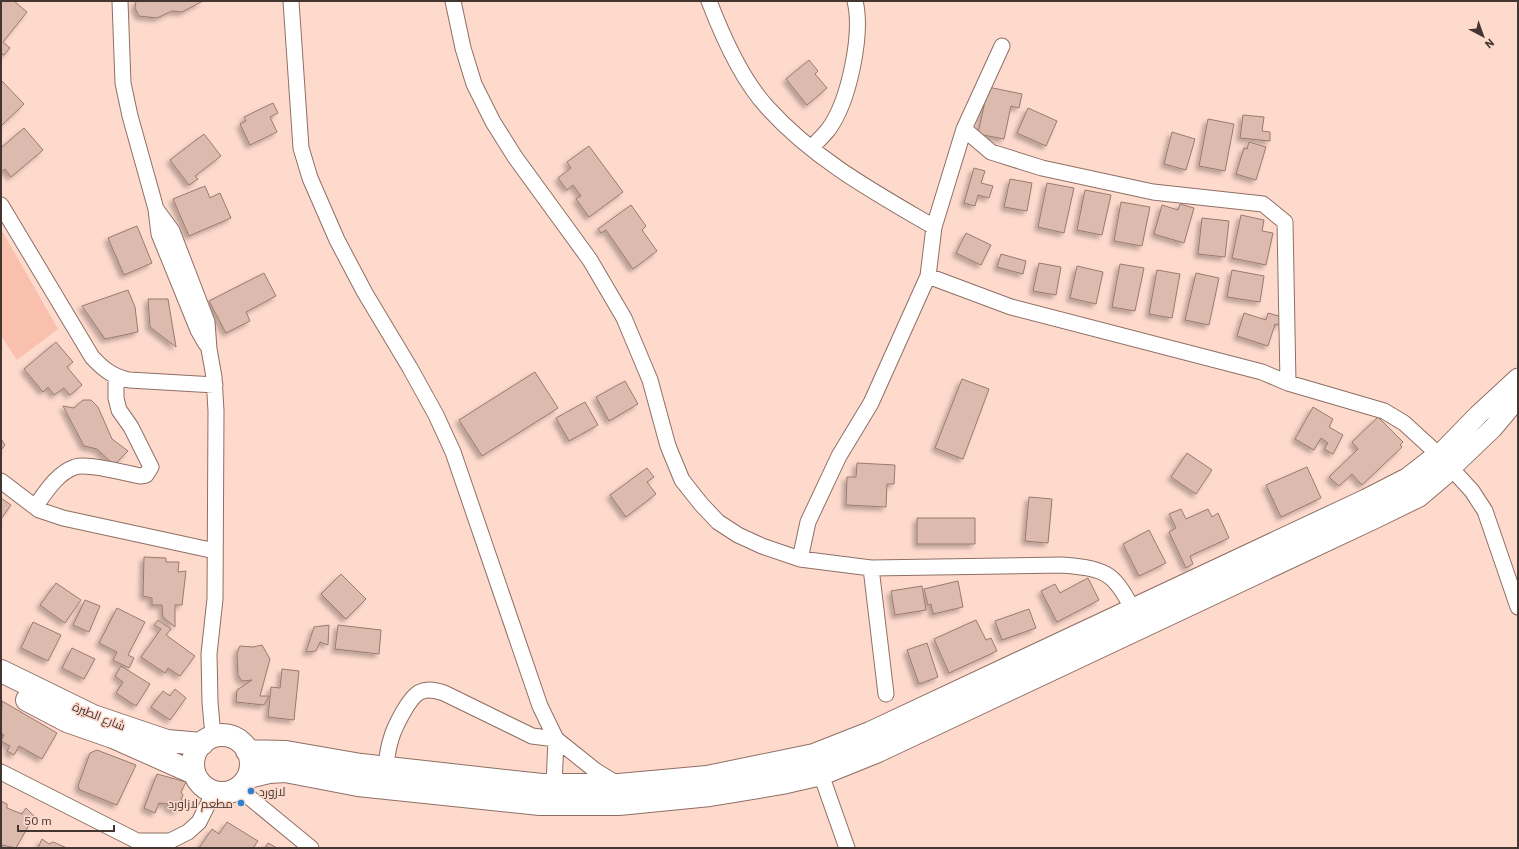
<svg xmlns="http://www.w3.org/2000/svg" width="1519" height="849" viewBox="0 0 1519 849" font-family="'IBM Plex Sans',Cairo,sans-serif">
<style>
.green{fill:#f9c1ad}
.building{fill:#ddbaae;stroke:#9a7a6e;filter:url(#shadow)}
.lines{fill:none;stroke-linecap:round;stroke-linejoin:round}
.minor-casing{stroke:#8f6f64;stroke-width:17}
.tertiary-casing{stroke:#8f6f64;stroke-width:21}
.secondary-casing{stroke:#8f6f64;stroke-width:24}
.minor{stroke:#fff;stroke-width:15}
.tertiary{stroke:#fff;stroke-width:19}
.secondary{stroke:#fff;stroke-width:22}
.poi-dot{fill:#2d82d0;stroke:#fedacd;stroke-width:1.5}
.labels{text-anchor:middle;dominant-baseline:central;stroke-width:3;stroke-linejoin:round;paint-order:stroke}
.street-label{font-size:12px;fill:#433530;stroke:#fedacd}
.poi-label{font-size:12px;fill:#433530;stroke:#fedacd;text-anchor:start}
</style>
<defs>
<filter id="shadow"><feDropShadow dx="-3.5" dy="3.5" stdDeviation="2" flood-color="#0004"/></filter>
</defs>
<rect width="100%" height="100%" fill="#fedacd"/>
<!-- green -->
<path class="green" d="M1 229 58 329 17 360 1 336Z"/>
<!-- building -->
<path class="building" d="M1 1H14L27 12 3 42 10 48 4 55 1 53Z
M136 1H203L182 12 172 11 157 18 139 16 135 8Z
M809 60 818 71 815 74 827 88 807 105 786 79Z
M1 80 24 104 1 126Z
M988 87 1022 94 1019 108 1011 106 1004 139 978 134Z
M273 103 278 113 270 117 277 132 250 145 240 124 246 121 244 117Z
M1028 108 1057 121 1046 146 1017 133Z
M1243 115 1264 117 1262 131 1270 132V141L1240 138Z
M1208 119 1234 124 1225 171 1199 166Z
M24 128 43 150 11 177 5 169 1 172V148Z
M1172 132 1195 139 1186 170 1164 164Z
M204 134 221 156 195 176 198 179 189 185 170 160Z
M1249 142 1266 147 1256 180 1236 174 1244 148 1247 149Z
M589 146 623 192 589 217 576 199 581 196 573 185 567 190 558 178 571 168 567 162Z
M974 168 985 171 981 183 993 186 989 198 978 195 975 206 964 203Z
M1010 179 1032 183 1027 211 1004 207Z
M1047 183 1074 188 1064 233 1038 227Z
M205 186 210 198 220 193 231 218 189 236 173 199Z
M1085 190 1111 195 1102 235 1077 230Z
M1121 202 1150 207 1142 246 1114 241Z
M1180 204 1194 208 1184 243 1154 234 1162 205 1178 210Z
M631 205 646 226 642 230 657 251 633 269 606 230 601 233 598 229Z
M1241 215 1264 220 1262 231 1273 233 1266 265 1232 258Z
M1202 218 1229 221 1225 257 1198 254Z
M137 226 152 263 124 275 108 238Z
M966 233 991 245 981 265 956 253Z
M1001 254 1026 261 1023 274 997 267Z
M1039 263 1061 267 1056 295 1033 291Z
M1120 264 1144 268 1135 311 1112 307Z
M1077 266 1103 272 1096 304 1070 298Z
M1157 270 1180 274 1172 318 1149 314Z
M1232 270 1264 276 1260 302 1227 297Z
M264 273 276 296 246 312 250 321 226 333 209 301Z
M1196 273 1219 278 1209 325 1185 320Z
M128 290 135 307 138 332 105 339 82 306Z
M148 299H168L176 347 150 327Z
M1244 313 1266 320 1268 313 1282 317 1280 325 1275 324 1268 346 1237 336Z
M56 342 73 362 67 367 82 385 70 395 64 388 54 395 48 387 43 392 24 369Z
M535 372 558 408 482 456 459 420Z
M962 379 989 389 963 459 935 448Z
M625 381 638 404 609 421 596 397Z
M83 400H91L98 407 112 439 128 451 114 465 97 449 84 446 63 406 74 408Z
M585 402 598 425 569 441 556 418Z
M1313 407 1333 419 1329 427 1343 435 1333 454 1324 449 1328 443 1321 438 1314 450 1295 439Z
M1378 417 1403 442 1400 445 1402 447 1362 485 1352 474 1339 486 1329 477 1358 449 1352 442Z
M1 439 5 445 1 450Z
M1187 453 1212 470 1196 494 1171 477Z
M857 463 895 465 894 484H887L886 507 846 505 847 477H856Z
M1307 467 1321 498 1281 517 1266 485Z
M647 468 654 477 647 482 656 494 626 517 610 495Z
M1029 497 1052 499 1048 543 1025 541Z
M1 498 11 505 1 519Z
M1181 509 1186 519 1208 509 1212 517 1218 513 1229 538 1190 556 1193 564 1186 568 1169 532 1176 528 1169 514Z
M917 518H975V544H917Z
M1149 530 1166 563 1139 576 1123 544Z
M144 557 166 558V562H179L178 572 186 571 182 605H175V627L163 617 162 605H152V598L143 596Z
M341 574 366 599 346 619 321 594Z
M1088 578 1099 600 1057 622 1041 591 1055 584 1060 593Z
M958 581 963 607 933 614 931 604 928 605 924 589Z
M56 583 81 600 65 623 40 605Z
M922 586 926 610 895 615 891 591Z
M85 600 100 606 89 632 73 625Z
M117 608 145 622 128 655 134 658 129 668 113 660 117 652 99 643Z
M1029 609 1036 628 1002 640 995 621Z
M158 620 171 629 166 635 195 656 180 676 168 668 165 673 141 657 161 629 154 625Z
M976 620 986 640 991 638 997 651 949 673 934 639Z
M33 622 61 635 48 661 21 648Z
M329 625 328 645 320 642 316 651 306 652 314 627Z
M338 625 381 630 379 654 335 649Z
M927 643 938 677 919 684 907 650Z
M262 645 270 659 260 696H269L264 705 236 702 237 690 252 680 242 681 238 675 237 653 240 646 253 647Z
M72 648 95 659 84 679 62 668Z
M121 666 150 684 136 706 116 693 123 682 115 676Z
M282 669 299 671 294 720 268 717 271 687 280 688Z
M175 689 186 698 170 720 151 707 163 691 170 696Z
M2 701 57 733 42 759 19 746 14 755 7 751 10 746 1 741 4 735 1 733Z
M97 750 136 765 117 805 80 790 78 786 90 753Z
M157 774 186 782 181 792 183 795 181 800 184 801 181 807 178 806 177 811 168 808V804L159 803 155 813 144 808Z
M1 801 7 804V808L22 814 26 808 34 816 16 848 2 845 1 846Z
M227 822 258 841 253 848H199L212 829 219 834Z
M42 839 49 844 53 842 67 848H38Z
M268 843 277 848H265Z"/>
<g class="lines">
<!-- minor casing -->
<g class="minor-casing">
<path id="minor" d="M120 1 123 83 130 116 156 209 159 234 198 330 206 344
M291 1 301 148 310 178 337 240 365 293 410 368 436 415 453 452 540 706 556 739 596 771 619 785
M453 1 463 48 474 84 493 122 515 157 590 260 624 318 650 380 668 446 682 480 701 504 718 522 738 535 762 546 800 559 871 568 1062 565C1111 569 1114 574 1137 617
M709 1C722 35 743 81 767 107 815 160 874 192 934 227
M964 129 991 152 1042 168 1153 192 1263 204 1285 222 1288 383
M811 148C817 142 823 136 828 130 849 102 863 34 855 1
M1 205 92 357C103 369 113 377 129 380L215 385
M156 209 172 231 207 322 209 349 214 377 216 411 215 599 209 654 210 702 212 725 216 737
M928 276 934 227 964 129 1002 46
M1451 468 1472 491 1485 511 1518 607
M1 481 39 510 63 518 215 551
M35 507C45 493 57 473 75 467 88 463 125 473 140 476L146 475 151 467 131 427 119 410 116 398V377
M800 559 808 522 839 456 871 403 928 276 1011 307 1262 372 1288 383 1384 411 1404 423 1439 455
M871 568 886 694
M818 766 847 848
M1 772 137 841H170L188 832 199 822 214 792
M385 776C386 765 387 751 391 739 394 728 409 697 420 692 428 688 436 690 444 693L532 736 556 739
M554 785 556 739
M238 788 311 848"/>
</g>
<!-- tertiary casing -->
<g class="tertiary-casing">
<path id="tertiary" d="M1439 455 1478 415 1518 378
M1451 468 1493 428 1518 398"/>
</g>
<!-- secondary casing -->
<g class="secondary-casing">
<path id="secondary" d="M1 671 93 716 167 741 202 744
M27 700 67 721 113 737 194 773
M193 764a29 29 0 1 1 58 0a29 29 0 1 1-58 0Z
M247 751 286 752 361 765 542 785H619L707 777 814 755 870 733 1367 500 1408 479 1439 455 1451 468 1418 496 1375 517 878 751 821 774 782 783 710 795 619 804H540L358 785 285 771 269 772 248 777"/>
</g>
<!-- minor -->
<use href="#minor" class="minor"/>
<!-- tertiary -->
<use href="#tertiary" class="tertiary"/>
<!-- secondary -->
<use href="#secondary" class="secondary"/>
</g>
<!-- markers -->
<g class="poi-dot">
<circle cx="251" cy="791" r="4"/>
<circle cx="241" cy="803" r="4"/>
</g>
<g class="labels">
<!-- street labels -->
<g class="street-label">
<text transform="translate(99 716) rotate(22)">شارع الطيرة</text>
</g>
<!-- poi labels -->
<g class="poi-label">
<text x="259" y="791">لازورد</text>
<text x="233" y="803" text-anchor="end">مطعم لازاورد</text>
</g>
</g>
<!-- border -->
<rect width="1519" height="849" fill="none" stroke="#433530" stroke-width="4"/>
<!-- north arrow -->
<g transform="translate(1483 36) rotate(139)" stroke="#fedacd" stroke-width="3" paint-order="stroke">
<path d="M0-3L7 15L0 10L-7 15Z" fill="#433530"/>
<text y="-6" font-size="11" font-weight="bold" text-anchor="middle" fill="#433530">N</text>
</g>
<!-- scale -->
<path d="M18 825v6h96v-6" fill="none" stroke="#433530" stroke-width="2"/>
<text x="24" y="825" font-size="12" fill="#433530" stroke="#fedacd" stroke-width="3" paint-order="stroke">50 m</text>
</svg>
